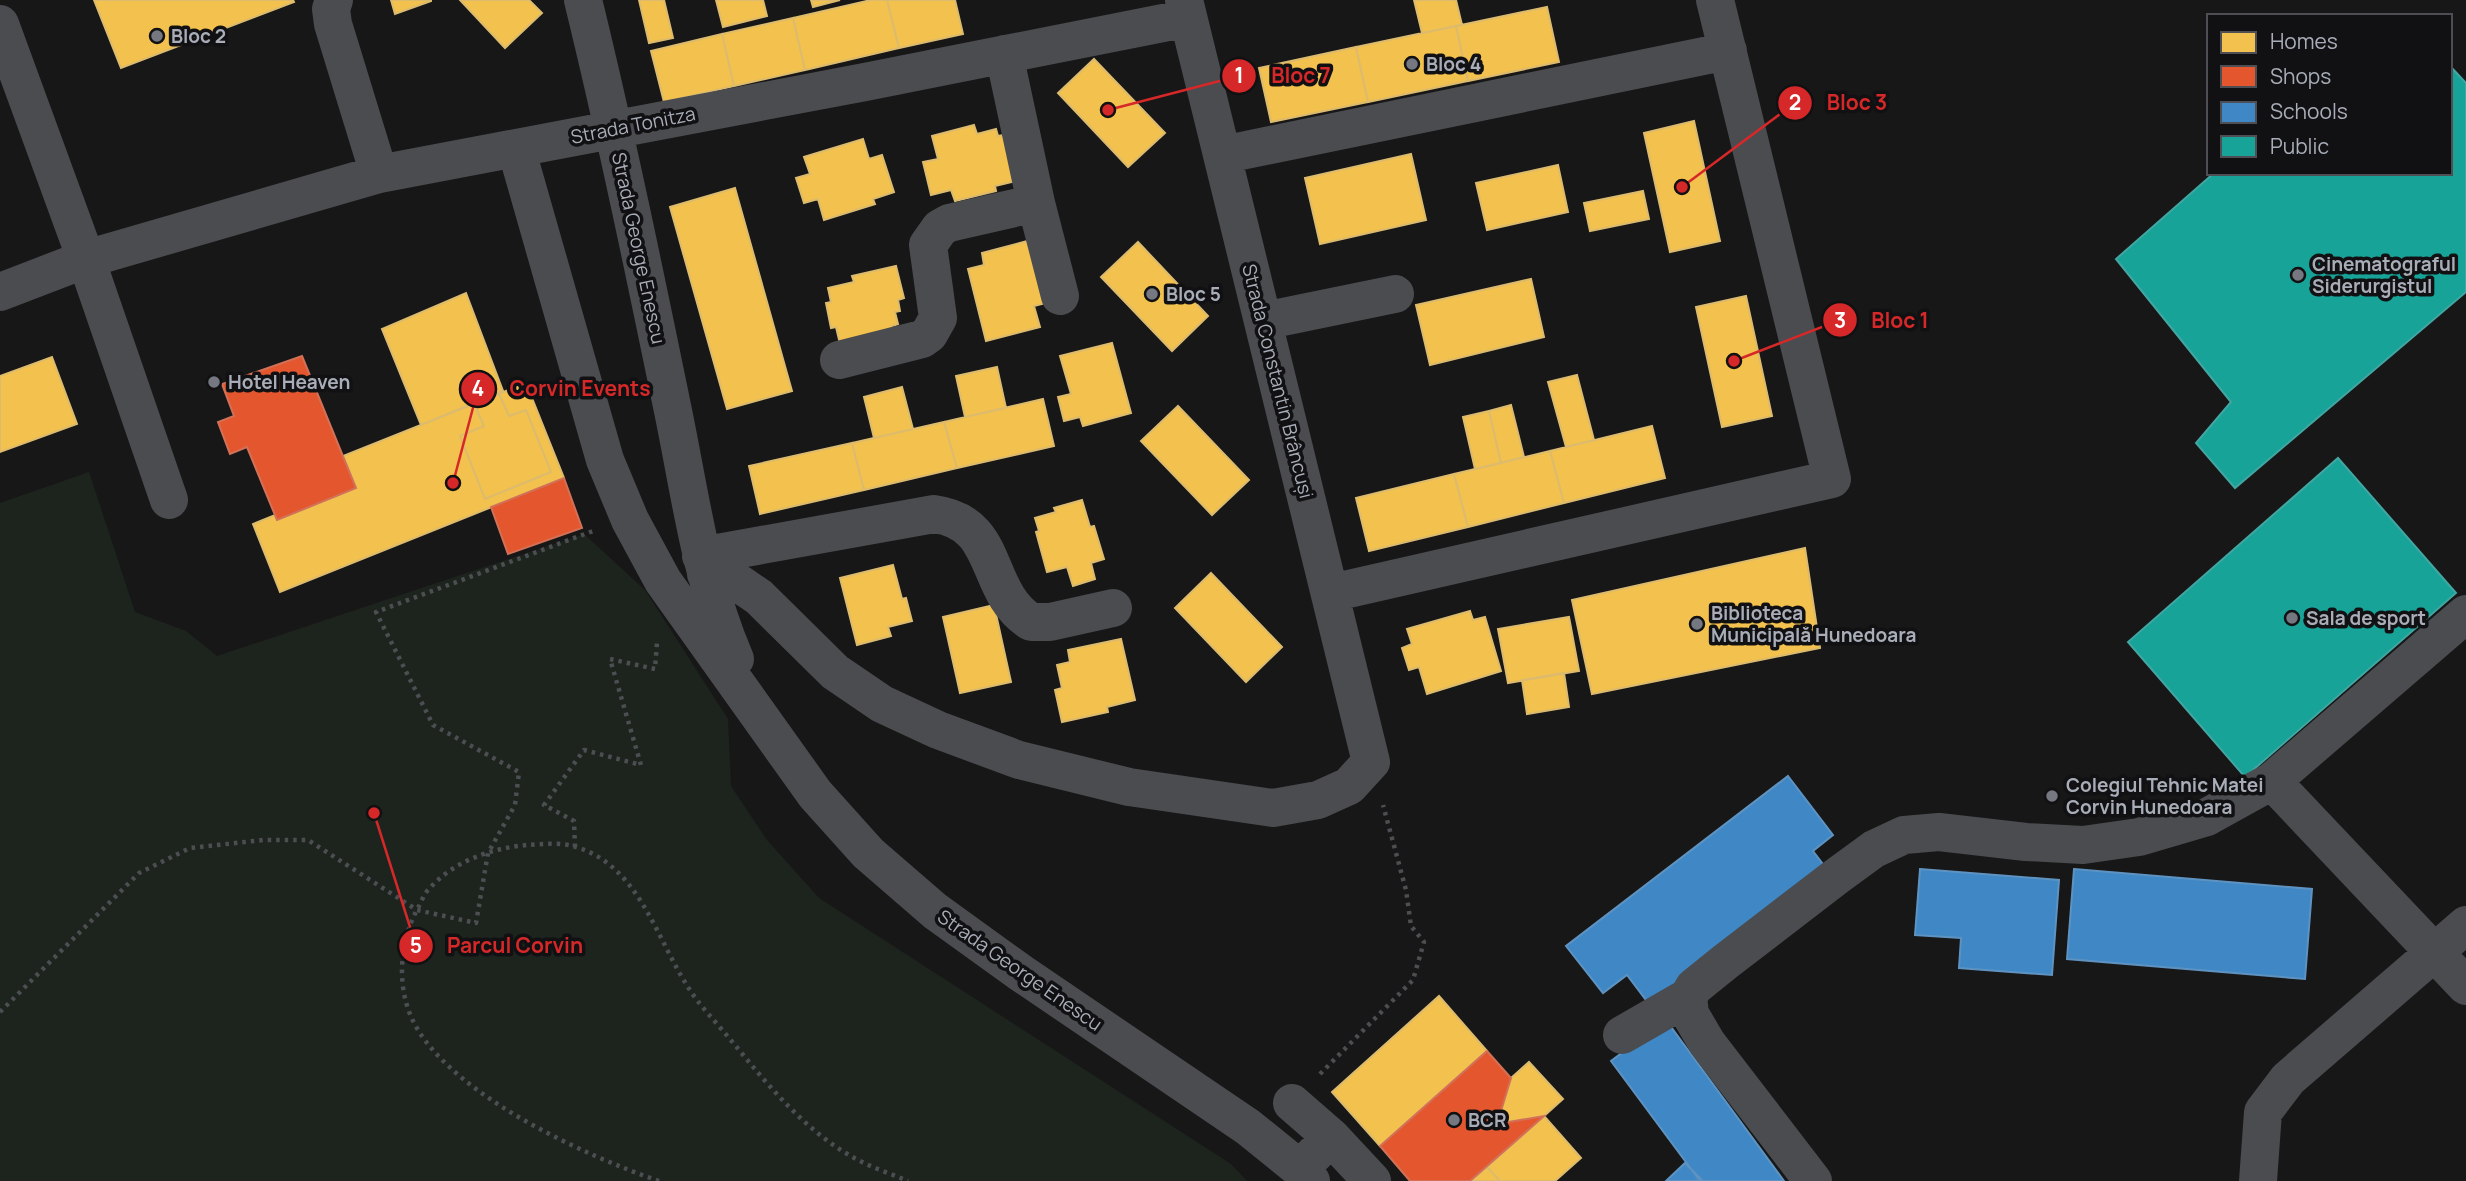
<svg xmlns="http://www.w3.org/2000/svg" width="2466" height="1181" viewBox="0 0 2466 1181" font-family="Manrope,sans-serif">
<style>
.green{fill:#1d241e}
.homes{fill:#f2c14e;stroke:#dcbb6e;stroke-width:2}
.shops{fill:#e4572e;stroke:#d27157;stroke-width:2}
.schools{fill:#3f88c5;stroke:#5e93c1;stroke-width:2}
.public{fill:#17a398;stroke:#42a6a2;stroke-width:2}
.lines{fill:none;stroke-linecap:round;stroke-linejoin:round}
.path{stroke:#4d4e52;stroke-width:4.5;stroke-dasharray:3.5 5;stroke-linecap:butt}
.minor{stroke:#4b4c50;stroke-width:38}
.poi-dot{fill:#757880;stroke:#111113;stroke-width:2.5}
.labels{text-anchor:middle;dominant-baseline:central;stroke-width:7;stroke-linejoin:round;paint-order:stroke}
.poi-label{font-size:19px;font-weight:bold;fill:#a8adb8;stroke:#111113;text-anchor:start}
.street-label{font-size:19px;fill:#a8adb8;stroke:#111113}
.leader{fill:none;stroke:#d62828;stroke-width:2.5}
.callout-dot{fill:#d62828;stroke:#111113;stroke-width:2.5}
.mark-label{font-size:21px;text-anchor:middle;font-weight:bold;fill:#fff}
.callout-label{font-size:21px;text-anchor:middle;font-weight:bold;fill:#d62828;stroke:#111113;stroke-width:7;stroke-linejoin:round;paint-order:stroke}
</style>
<rect width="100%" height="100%" fill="#171717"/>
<!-- green -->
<path class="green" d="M89 472 135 612 186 631 217 656 584 534 645 590 728 719 731 786 767 840 819 898 1231 1164 1247 1181H0V503Z"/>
<!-- homes -->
<path class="homes" d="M94 0H293L294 2 121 68Z
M391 0H431V1L395 14Z
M460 0H529L542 13 505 48Z
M639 0H664L673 38 649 43Z
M716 0H763L767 16 723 27Z
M811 0H840L813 7Z
M871 0H887L899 48 805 70 793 18Z
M887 0H955L963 34 899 48Z
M1414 0H1456L1462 25 1422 33Z
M1547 7 1559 62 1468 81 1456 26Z
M793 18 805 70 734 86 722 34Z
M1456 26 1468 81 1368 102 1356 47Z
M722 34 734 86 664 102 651 51Z
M1356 47 1368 102 1271 122 1259 68Z
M1094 59 1165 133 1128 167 1058 93Z
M1694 121 1720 241 1670 252 1644 133Z
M974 125 977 134 996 129 998 136 1009 134 1020 180 995 186 996 191 955 201 951 190 931 195 923 162 938 159 932 136Z
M863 139 869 159 882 155 894 192 873 199 875 204 824 220 818 199 804 203 796 178 810 174 804 157Z
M1411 154 1426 220 1320 244 1305 178Z
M1558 165 1568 212 1487 230 1476 183Z
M735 188 792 391 727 409 670 207Z
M1643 191 1649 219 1590 231 1584 203Z
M1031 240 1053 301 1034 306 1040 327 986 341 968 269 984 265 982 253Z
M1138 242 1208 316 1172 351 1101 277Z
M896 266 904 298 898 300 900 311 895 312 898 324 892 326 894 335 841 348 836 327 831 328 826 303 831 302 828 288 854 282 852 276Z
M1531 279 1544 337 1430 365 1416 305Z
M466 293 503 391 421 425 382 329Z
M1746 296 1772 416 1722 427 1696 307Z
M1112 343 1131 413 1083 426 1080 417 1064 421 1058 397 1071 394 1060 356Z
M52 357 77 424 0 452V376Z
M997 367 1006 408 965 417 956 376Z
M1577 375 1594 440 1566 447 1548 382Z
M526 383 564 478 280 592 253 524 275 515 277 520 356 488 343 456Z
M902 387 913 429 874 438 864 397Z
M499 394 509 416 526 410 551 472 485 499 460 436 484 426 474 404Z
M1043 399 1054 446 957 468 944 422Z
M1511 405 1524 457 1501 463 1489 411Z
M1178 406 1249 480 1212 515 1141 441Z
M1489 411 1501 463 1475 469 1463 417Z
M944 422 957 468 864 490 852 443Z
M1652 426 1665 478 1564 503 1550 451Z
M852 443 864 490 760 514 749 466Z
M1550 451 1564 503 1468 527 1454 474Z
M1454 474 1468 527 1369 551 1356 498Z
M1082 500 1090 527 1094 526 1104 559 1091 563 1095 579 1073 586 1067 567 1047 572 1036 532 1039 531 1035 518 1056 512 1054 508Z
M1805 548 1820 648 1592 694 1572 600Z
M893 565 902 599 906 598 912 621 888 627 891 636 857 645 840 578Z
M1211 573 1282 647 1246 682 1175 608Z
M994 605 1011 682 960 693 943 617Z
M1470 611 1473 620 1485 617 1501 671 1427 694 1419 667 1409 670 1402 648 1412 644 1407 629Z
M1569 617 1579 671 1508 683 1498 629Z
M1121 639 1135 700 1107 707 1108 712 1062 722 1055 690 1062 688 1057 665 1070 662 1068 650Z
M1564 673 1569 707 1527 714 1522 680Z
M1439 996 1487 1051 1380 1146 1332 1092Z
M1529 1062 1563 1099 1544 1116 1497 1124 1511 1078Z
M1544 1116 1581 1158 1555 1181H1500L1487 1167Z
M1487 1167 1500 1181H1471Z"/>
<!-- shops -->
<path class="shops" d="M302 356 356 488 277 520 247 447 230 454 218 422 234 416 222 384Z
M564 478 582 528 508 554 491 507Z
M1487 1051 1511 1078 1497 1124 1544 1116 1470 1181H1410L1380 1146Z"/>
<!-- schools -->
<path class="schools" d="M1788 776 1833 835 1813 851 1829 872 1652 1008 1627 975 1603 993 1566 946Z
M1920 869 2059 880 2052 975 1959 968 1961 938 1915 935Z
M2074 869 2312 889 2305 979 2067 959Z
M1666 1020 1784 1181H1700L1611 1061Z
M1685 1163 1703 1181H1666Z"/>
<!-- public -->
<path class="public" d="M2450 66 2466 83V292L2235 488 2196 443 2231 402 2116 259 2214 173H2450Z
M2338 458 2456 593 2245 777 2128 642Z"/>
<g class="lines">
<!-- path -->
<path class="path" d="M575 847 574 821 544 805 584 750 641 765 610 659 655 669 657 642
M0 1012 139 873 190 848 263 840H308L417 910 476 923 488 853 515 805 519 772 433 725 376 612 593 531
M1320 1074 1413 980 1424 942 1411 926 1406 890 1383 805
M659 1181C584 1155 461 1099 418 1030 395 993 398 943 419 906 422 900 425 892 430 888 454 861 492 848 527 845 542 844 561 842 576 847 639 866 656 938 688 987 699 1005 715 1021 729 1038 765 1081 800 1126 849 1155 867 1166 889 1173 908 1181"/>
<!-- minor -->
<path class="minor" d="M334 0 331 9 333 24 379 174
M583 0C616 135 644 270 672 406 690 492 700 578 735 659
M0 24 86 259 169 500
M1004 54 1036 203 1060 296
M516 148 605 460 630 520 663 581 815 794 868 853 935 911 1021 973 1248 1127 1300 1169 1311 1181
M1222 155 1728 51
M0 292 86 259 379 174 865 82 1188 18
M1263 321 1395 294
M839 360 922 339 929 334 938 318 928 245 940 228 949 223 1036 203
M701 556 934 514C1002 523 982 591 1031 622H1050L1113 608
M706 574 725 577 740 584 759 597 835 672 882 704 938 730 1019 760 1129 787 1273 808 1318 800 1349 786 1371 762 1184 0
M1331 593 1832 479 1715 0
M2272 781 2466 986
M1688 997 1690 1014 1707 1043 1813 1181
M1622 1035 1688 997 1694 987 1725 962 1837 876 1874 849 1904 835 1939 832 2026 842 2083 845 2139 837 2207 817 2272 781 2466 614
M1292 1103 1331 1137 1300 1169
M1331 1137 1372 1181
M2258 1181 2263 1112 2288 1079 2466 925"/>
</g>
<!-- markers -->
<g class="poi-dot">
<circle cx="157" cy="36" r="7"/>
<circle cx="1412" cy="64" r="7"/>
<circle cx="2298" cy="275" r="7"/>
<circle cx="1152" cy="294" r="7"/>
<circle cx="214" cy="382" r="7"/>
<circle cx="2292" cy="618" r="7"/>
<circle cx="1697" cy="624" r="7"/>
<circle cx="2052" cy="796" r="7"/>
<circle cx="1454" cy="1120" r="7"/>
</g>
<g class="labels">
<!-- poi labels -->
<g class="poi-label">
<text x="171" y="36">Bloc 2</text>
<text x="1426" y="64">Bloc 4</text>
<text x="2312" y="264">Cinematograful<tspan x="2312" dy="22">Siderurgistul</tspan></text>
<text x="1166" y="294">Bloc 5</text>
<text x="228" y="382">Hotel Heaven</text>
<text x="1711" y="613">Biblioteca<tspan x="1711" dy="22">Municipală Hunedoara</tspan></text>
<text x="2306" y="618">Sala de sport</text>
<text x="2066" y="785">Colegiul Tehnic Matei<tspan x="2066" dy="22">Corvin Hunedoara</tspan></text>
<text x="1468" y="1120">BCR</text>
</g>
<!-- street labels -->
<g class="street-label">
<text transform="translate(633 125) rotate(-11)">Strada Tonitza</text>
<text transform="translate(639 248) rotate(78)">Strada George Enescu</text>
<text transform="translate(1278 381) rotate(76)">Strada Constantin Brâncuși</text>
<text transform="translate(1020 970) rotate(35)">Strada George Enescu</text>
</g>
</g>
<!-- callouts -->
<path class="leader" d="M1108 110L1239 76M1682 187L1795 103M1734 361L1840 320M453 483L478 389M374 813L416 946"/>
<g class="callout-dot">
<circle cx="1108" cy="110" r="7"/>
<circle cx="1682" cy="187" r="7"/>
<circle cx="1734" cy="361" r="7"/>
<circle cx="453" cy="483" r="7"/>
<circle cx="374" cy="813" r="7"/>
<circle cx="1239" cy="76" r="18"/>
<circle cx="1795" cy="103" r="18"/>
<circle cx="1840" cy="320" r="18"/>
<circle cx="478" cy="389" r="18"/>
<circle cx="416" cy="946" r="18"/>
</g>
<g class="mark-label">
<text x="1239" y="83">1</text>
<text x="1795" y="110">2</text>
<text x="1840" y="328">3</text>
<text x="478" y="396">4</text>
<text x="416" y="953">5</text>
</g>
<g class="callout-label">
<text x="1301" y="83">Bloc 7</text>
<text x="1857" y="110">Bloc 3</text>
<text x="1900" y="328">Bloc 1</text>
<text x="580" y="396">Corvin Events</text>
<text x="515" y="953">Parcul Corvin</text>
</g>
<!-- legend -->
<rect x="2207" y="14" width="245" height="161" fill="#111113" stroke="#4d4f55" stroke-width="2"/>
<rect x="2221" y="32" width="35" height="21" fill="#f2c14e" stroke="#4d4f55" stroke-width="2"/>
<text x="2270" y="49" font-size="21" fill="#a8adb8">Homes</text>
<rect x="2221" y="66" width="35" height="21" fill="#e4572e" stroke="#4d4f55" stroke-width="2"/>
<text x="2270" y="84" font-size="21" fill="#a8adb8">Shops</text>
<rect x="2221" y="102" width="35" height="21" fill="#3f88c5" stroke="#4d4f55" stroke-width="2"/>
<text x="2270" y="119" font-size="21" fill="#a8adb8">Schools</text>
<rect x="2221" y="136" width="35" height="21" fill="#17a398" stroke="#4d4f55" stroke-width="2"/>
<text x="2270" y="154" font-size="21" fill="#a8adb8">Public</text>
</svg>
